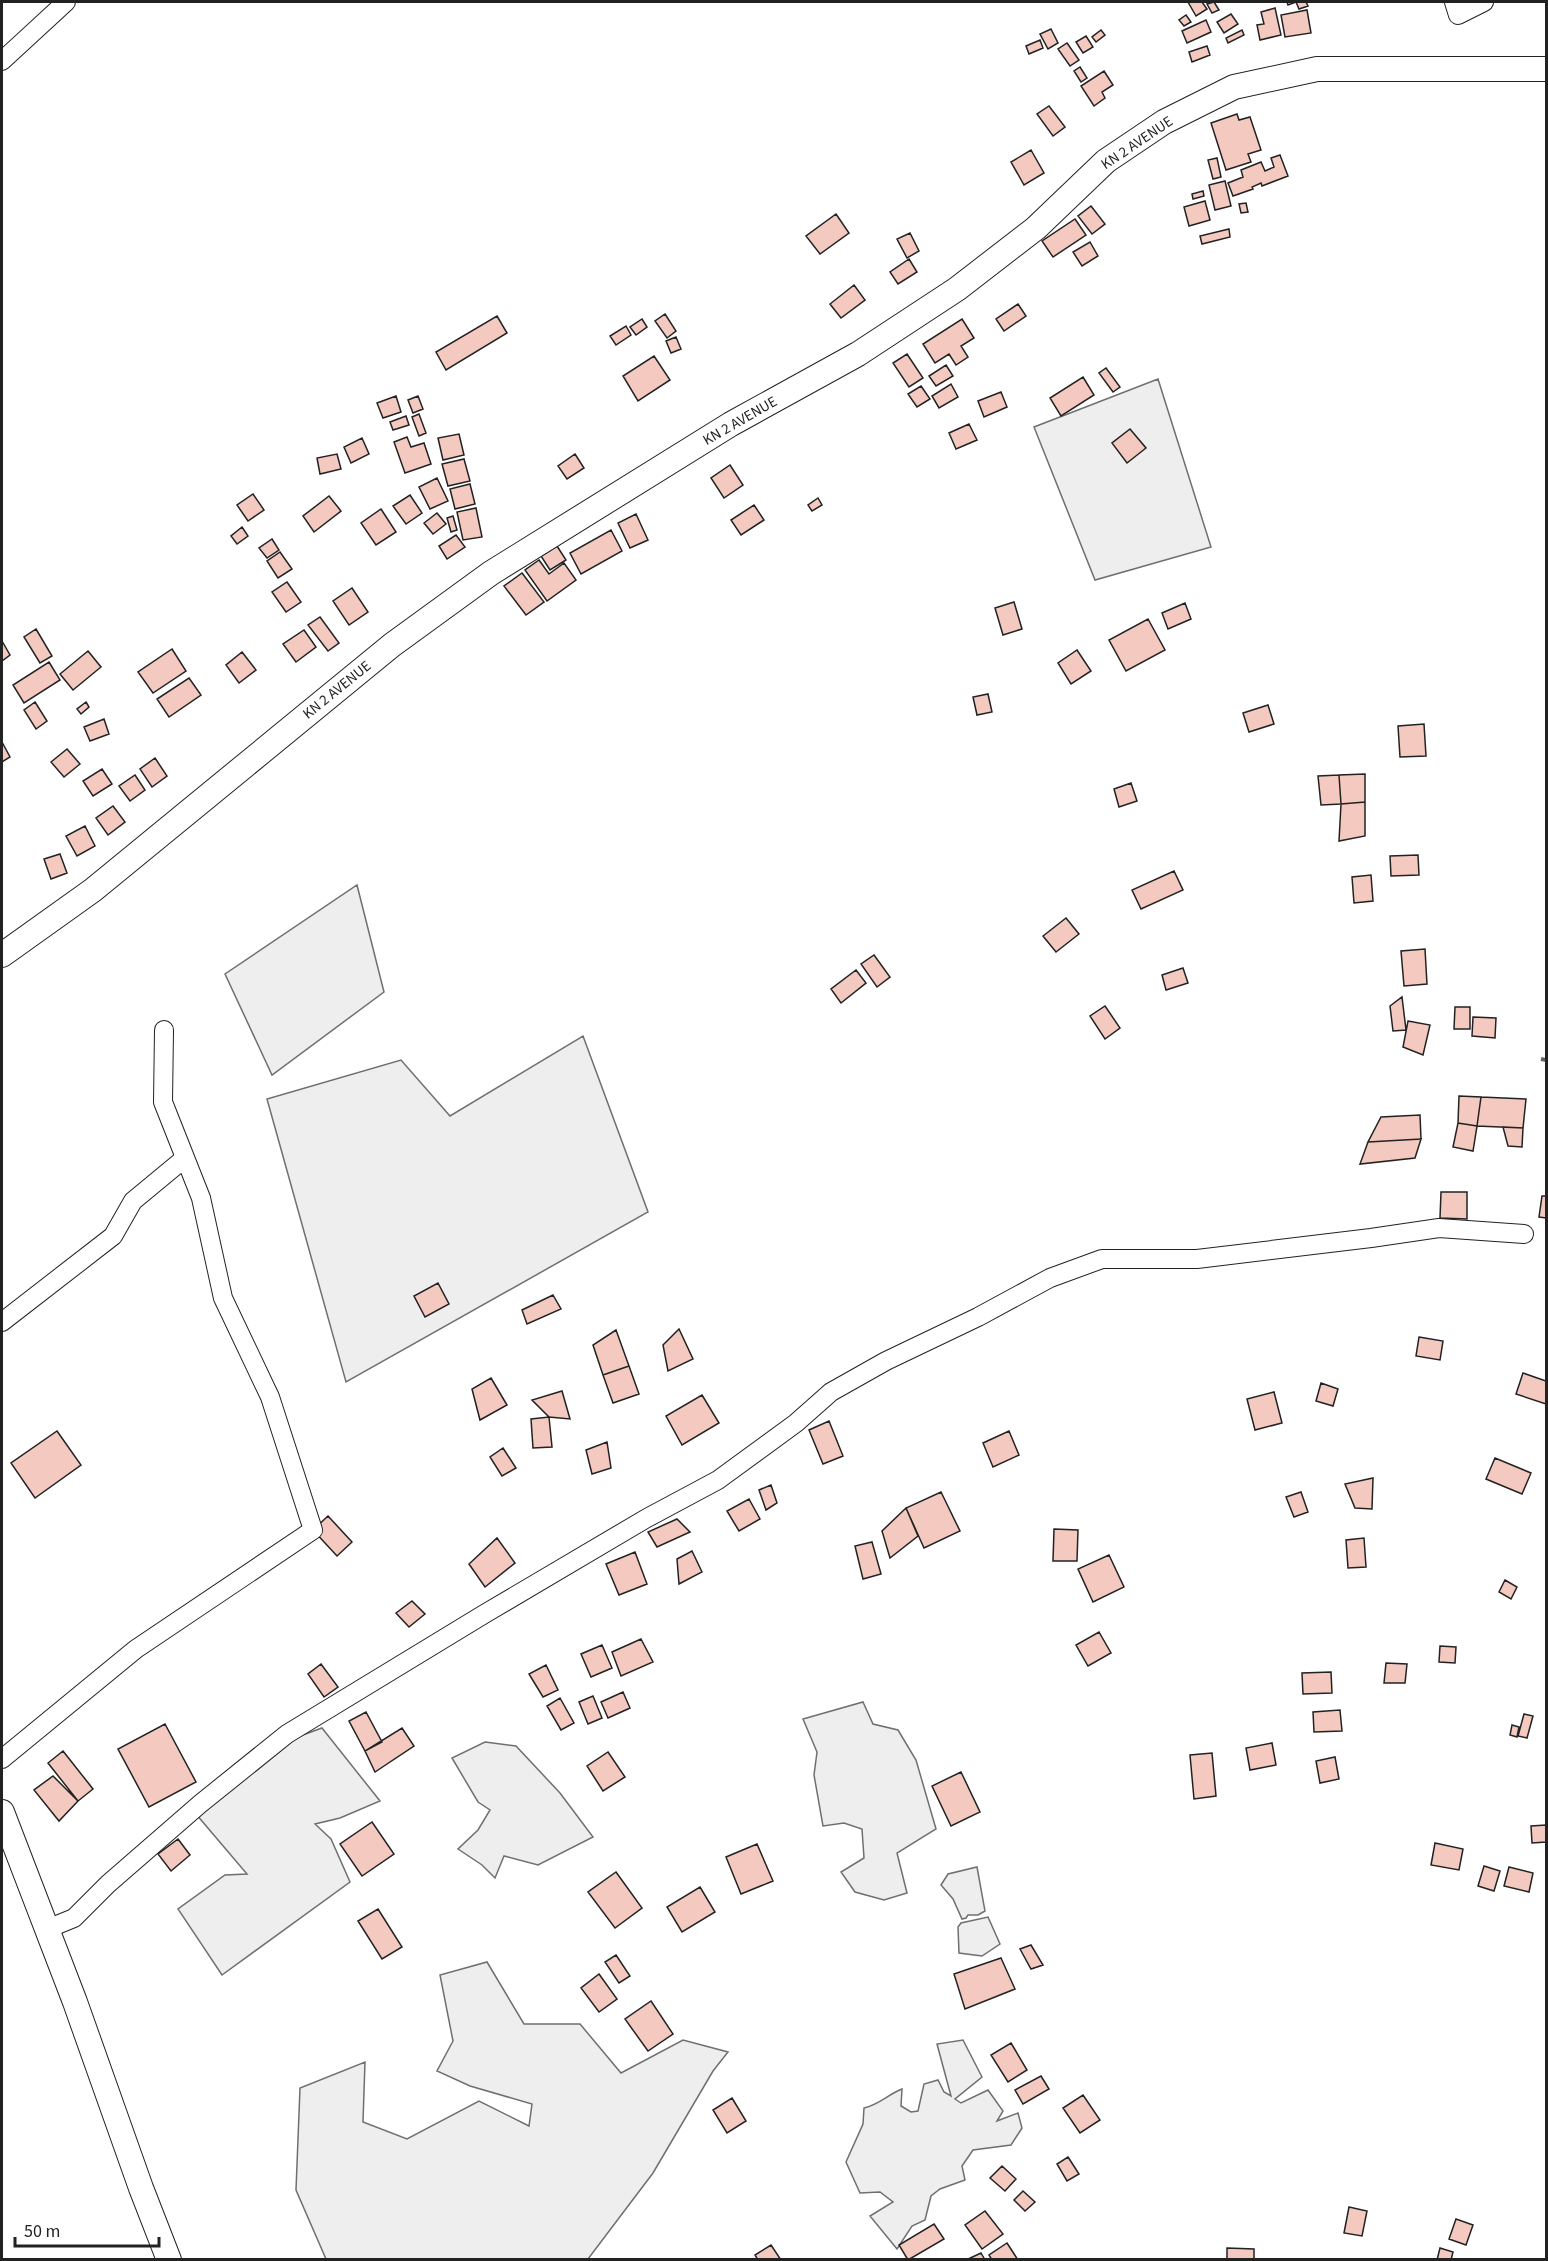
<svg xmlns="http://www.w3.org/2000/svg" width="1548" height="2261" viewBox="0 0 1548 2261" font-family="'Source Sans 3',sans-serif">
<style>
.green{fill:#eee;stroke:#6f6f6f;stroke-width:1.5}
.building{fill:#f3c9c0;stroke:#222;stroke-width:1.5}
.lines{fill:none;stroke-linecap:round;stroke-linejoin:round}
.minor-casing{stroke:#222;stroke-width:20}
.secondary-casing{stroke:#222;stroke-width:26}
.path{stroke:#646464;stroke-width:4;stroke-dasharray:4.5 3;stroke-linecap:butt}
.minor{stroke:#fff;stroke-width:18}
.secondary{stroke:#fff;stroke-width:24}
.labels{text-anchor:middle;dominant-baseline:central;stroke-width:4.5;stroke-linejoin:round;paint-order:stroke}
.street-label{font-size:15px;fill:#222;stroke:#fff}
</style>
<rect width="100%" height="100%" fill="#fff"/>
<!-- green -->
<path class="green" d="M1158 379 1211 547 1095 580 1034 427Z
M357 885 384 992 272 1075 225 974Z
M583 1036 648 1212 346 1382 267 1099 401 1060 450 1116Z
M863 1702 873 1724 898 1730 916 1760 936 1829 897 1853 907 1893 884 1900 855 1892 841 1872 864 1858 862 1829 844 1823 823 1826 814 1775 817 1752 803 1719Z
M322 1728 380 1801 340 1818 315 1824 331 1839 350 1882 222 1975 178 1909 225 1875 247 1874 196 1814 289 1740Z
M485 1742 516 1746 560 1793 593 1837 538 1865 504 1856 495 1878 482 1865 458 1849 478 1830 490 1810 478 1802 452 1758Z
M977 1867 985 1911 978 1915H968L966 1918 962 1919 953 1899 941 1885 948 1874Z
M988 1917 1000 1944 982 1956 959 1953 958 1927 961 1923Z
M487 1962 524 2024H580L621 2073 683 2040 728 2052 713 2071 653 2173 588 2259H326L296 2190 300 2088 365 2062 363 2122 407 2139 479 2101 529 2126 532 2104 470 2086 437 2071 453 2041 440 1975Z
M963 2040 982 2077 955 2099 961 2103 988 2090 1003 2111 997 2121 1018 2113 1022 2128 1011 2145 973 2150 962 2166 965 2180 940 2189 931 2196 925 2220 912 2226 897 2249 870 2216 893 2202 880 2192 860 2193 846 2162 863 2124 864 2108C880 2104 887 2095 902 2089L901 2106 911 2112 918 2111 924 2084 938 2080 944 2092 951 2096 937 2044Z"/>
<!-- building -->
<path class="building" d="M1188 2H1202L1207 9 1196 16Z
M1214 2 1219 10 1212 13 1207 4Z
M1287 2H1306L1308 6 1299 9 1296 2 1288 5Z
M1275 8 1281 35 1260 40 1257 25 1264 24 1261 12Z
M1307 10 1311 33 1285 37 1281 15Z
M1231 14 1238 24 1224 33 1217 22Z
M1186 15 1191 22 1184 26 1179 20Z
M1206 20 1211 32 1187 43 1182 31Z
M1051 29 1058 43 1048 49 1040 34Z
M1101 30 1105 35 1096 42 1092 37Z
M1242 30 1244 35 1228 43 1226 38Z
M1086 36 1093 47 1083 53 1076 42Z
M1040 40 1043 48 1029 54 1026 46Z
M1067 43 1079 60 1070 66 1058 49Z
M1207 46 1210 55 1192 62 1189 52Z
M1080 67 1087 78 1081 82 1074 71Z
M1104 71 1113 85 1102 92 1105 98 1094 106 1081 86Z
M1049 106 1065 127 1053 136 1037 114Z
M1237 114 1239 120 1250 117 1261 150 1248 154 1251 162 1226 170 1211 123Z
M1031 150 1044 173 1024 185 1011 162Z
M1280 155 1288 176 1262 186 1261 183 1252 187 1253 189 1233 196 1228 183 1243 177 1241 170 1261 162 1265 171 1274 167 1271 158Z
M1217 158 1221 177 1213 179 1208 160Z
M1225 181 1231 206 1215 210 1209 185Z
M1203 191 1204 196 1193 199 1192 194Z
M1205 201 1210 220 1189 226 1184 207Z
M1246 203 1248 212 1241 213 1239 204Z
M1091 206 1105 224 1092 234 1078 216Z
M836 214 849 233 820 254 806 236Z
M1075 219 1086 235 1053 257 1042 241Z
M1229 229 1230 237 1202 244 1200 236Z
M910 233 919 251 907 258 897 239Z
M1090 242 1098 256 1082 266 1073 252Z
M909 259 917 272 898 284 890 272Z
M854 285 865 300 841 318 830 304Z
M1018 304 1026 316 1004 331 996 319Z
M665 314 676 331 667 338 655 321Z
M497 316 507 333 446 370 436 352Z
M642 319 647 327 636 335 630 327Z
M962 319 974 338 961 346 968 357 956 365 949 354 935 363 923 344Z
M626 326 631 335 616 345 610 336Z
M676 337 681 349 671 353 666 341Z
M907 354 923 378 909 387 893 363Z
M654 356 670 380 638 401 623 376Z
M946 365 953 376 936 386 929 376Z
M1106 368 1120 387 1113 392 1099 373Z
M1083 377 1094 395 1061 416 1050 398Z
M951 384 958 397 939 408 932 396Z
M921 386 930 399 917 407 908 394Z
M1001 392 1007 407 984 417 978 401Z
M396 396 401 412 383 418 377 403Z
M418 396 423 409 413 413 408 400Z
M419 414 426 433 419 436 412 417Z
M406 416 409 425 393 430 390 422Z
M969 424 977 440 956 449 949 433Z
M1130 429 1146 448 1127 463 1112 443Z
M459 434 464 455 443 460 438 438Z
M407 437 411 447 424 443 431 464 405 473 394 442Z
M362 438 369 454 351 463 344 447Z
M337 454 341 469 320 474 317 458Z
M575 454 584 468 567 479 558 466Z
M464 459 470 481 448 486 442 464Z
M730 465 743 485 724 498 711 478Z
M437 478 448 501 430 509 419 487Z
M470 484 475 504 455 509 450 489Z
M253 494 264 510 248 521 237 505Z
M410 495 422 513 406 524 393 506Z
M329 496 341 511 314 532 303 516Z
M818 498 822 505 812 511 808 505Z
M754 505 764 520 741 535 731 520Z
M476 508 482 537 463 540 457 512Z
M381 509 396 532 376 545 361 523Z
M437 513 446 524 433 534 424 523Z
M636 514 648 540 630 548 618 523Z
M453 516 457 530 451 532 447 518Z
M242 527 248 536 237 544 231 536Z
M611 530 622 551 581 574 570 553Z
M456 535 465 547 447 559 439 546Z
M272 539 279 550 267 558 259 548Z
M557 546 566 560 550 570 541 556Z
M280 552 292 569 278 578 267 561Z
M539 560 549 574 564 563 576 580 547 601 525 570Z
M522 573 544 602 526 615 504 586Z
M287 582 301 602 286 612 272 592Z
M352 588 368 612 349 625 333 601Z
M1014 602 1022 629 1003 635 995 608Z
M1185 603 1191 619 1168 629 1162 613Z
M320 617 339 643 328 651 308 625Z
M1148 619 1165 650 1126 671 1109 640Z
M36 629 52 656 40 663 24 637Z
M304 630 316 647 296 662 283 644Z
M2 641 10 655 2 661Z
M172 649 186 671 153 693 138 672Z
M1077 650 1091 671 1071 684 1058 663Z
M88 651 101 667 73 690 60 674Z
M242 652 256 670 239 683 226 665Z
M49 662 60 680 24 703 13 685Z
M189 678 201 695 169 717 157 699Z
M988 694 992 712 977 715 973 697Z
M35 702 47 721 36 729 24 710Z
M86 702 89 707 81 714 77 709Z
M1268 705 1274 724 1249 732 1243 713Z
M104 719 109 734 90 741 84 727Z
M1424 724 1426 756 1400 757 1398 726Z
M2 742 10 757 2 762Z
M67 749 80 764 64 777 51 762Z
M155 758 167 776 152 787 140 769Z
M102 769 112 784 93 796 83 781Z
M1365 774V802L1341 804 1339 775Z
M135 775 145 790 130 801 119 786Z
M1339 775 1341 804 1321 805 1318 776Z
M1131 783 1137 801 1119 807 1114 789Z
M1365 802V836L1339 841 1341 804Z
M113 806 125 822 108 835 96 818Z
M85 826 95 846 77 856 66 836Z
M60 854 67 873 51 879 44 859Z
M1418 855 1419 875 1391 876 1390 856Z
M1174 871 1183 890 1141 909 1132 890Z
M1371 875 1373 901 1354 903 1352 877Z
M1066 918 1079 934 1056 952 1043 936Z
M1425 949 1427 984 1404 986 1401 951Z
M874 955 890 977 877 987 861 964Z
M1183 968 1188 983 1166 990 1162 975Z
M856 970 866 983 841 1003 831 989Z
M1402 997 1406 1030 1393 1031 1390 1006Z
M1105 1006 1120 1028 1105 1039 1090 1016Z
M1455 1007H1470V1029H1454Z
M1473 1017 1496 1018 1495 1038 1472 1036Z
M1408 1021 1430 1025 1423 1055 1403 1047Z
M1459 1096 1481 1097 1477 1126 1458 1123Z
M1481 1097 1526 1099 1523 1128 1477 1126Z
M1420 1115 1421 1139 1368 1142 1381 1117Z
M1458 1123 1477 1126 1473 1151 1453 1147Z
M1503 1127 1523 1128 1522 1147 1508 1146Z
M1421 1139 1415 1158 1360 1164 1368 1142Z
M1441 1192H1467V1219L1440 1218Z
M1542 1196H1546V1218L1539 1217Z
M438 1283 449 1304 425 1317 414 1296Z
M553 1295 561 1309 527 1324 522 1310Z
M679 1329 693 1359 668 1371 663 1345Z
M616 1330 629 1366 603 1375 593 1345Z
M1419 1337 1443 1341 1440 1360 1416 1356Z
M629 1366 639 1394 613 1403 603 1375Z
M1523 1373 1546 1381V1404L1516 1394Z
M491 1378 507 1405 480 1420 472 1389Z
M1321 1383 1338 1389 1333 1406 1316 1401Z
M562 1391 570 1419 549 1417 532 1400Z
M1274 1392 1282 1423 1255 1430 1247 1399Z
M702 1395 719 1423 682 1445 666 1416Z
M549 1417 552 1447 533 1448 531 1419Z
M829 1421 843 1456 823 1464 809 1430Z
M57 1431 81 1465 35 1498 11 1463Z
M1009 1431 1019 1455 993 1467 983 1443Z
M607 1442 611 1468 592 1474 586 1450Z
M503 1448 516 1468 502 1476 490 1457Z
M1495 1458 1531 1473 1522 1494 1486 1479Z
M1373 1478 1372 1509 1355 1508 1345 1484Z
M771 1485 777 1503 766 1510 759 1490Z
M941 1492 960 1531 924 1548 906 1508Z
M1301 1492 1308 1512 1294 1517 1286 1497Z
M749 1499 760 1519 739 1531 727 1511Z
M906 1508 918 1536 890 1558 882 1531Z
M328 1516 352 1542 337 1556 313 1530Z
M677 1519 690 1532 657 1547 648 1532Z
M1054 1529 1078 1530 1077 1561H1053Z
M497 1538 515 1563 485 1587 469 1564Z
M1364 1538 1366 1567 1348 1568 1346 1540Z
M872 1542 881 1574 863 1579 855 1546Z
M692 1551 702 1572 679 1584 677 1559Z
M635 1552 647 1584 619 1595 606 1564Z
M1109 1555 1124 1587 1093 1602 1078 1569Z
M1505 1580 1517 1587 1511 1599 1499 1592Z
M412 1601 425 1614 409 1627 396 1613Z
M1099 1632 1111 1653 1088 1666 1076 1645Z
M641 1639 653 1662 621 1676 612 1652Z
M602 1645 612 1668 591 1677 581 1654Z
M1440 1646 1456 1647 1455 1663 1439 1662Z
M1386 1663 1407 1664 1405 1683H1384Z
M321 1664 338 1687 324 1697 308 1674Z
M546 1665 558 1690 543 1697 529 1674Z
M1331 1672 1332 1693 1303 1694 1302 1673Z
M623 1692 630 1708 608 1718 601 1702Z
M593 1696 602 1718 588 1724 579 1702Z
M560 1698 574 1723 561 1730 547 1706Z
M1340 1710 1342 1731 1314 1732 1313 1712Z
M366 1712 382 1742 365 1751 349 1721Z
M1524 1714 1533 1716 1527 1738 1518 1736Z
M165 1724 196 1782 149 1807 118 1749Z
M1512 1725 1519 1727 1517 1737 1510 1735Z
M402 1728 414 1746 375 1772 365 1751Z
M1272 1743 1276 1765 1250 1770 1246 1748Z
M63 1751 93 1789 78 1801 48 1763Z
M608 1752 625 1777 603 1791 587 1766Z
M1212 1753 1216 1796 1194 1799 1190 1755Z
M1335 1757 1339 1779 1320 1783 1316 1761Z
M961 1772 980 1812 951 1826 932 1786Z
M53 1776 78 1801 59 1821 34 1790Z
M372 1822 394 1854 362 1876 340 1844Z
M1546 1825V1842L1532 1843 1531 1826Z
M178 1839 190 1855 171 1871 158 1854Z
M1435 1843 1463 1849 1459 1870 1431 1865Z
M757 1844 773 1881 741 1894 726 1857Z
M1484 1866 1500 1871 1494 1891 1478 1886Z
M1509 1867 1533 1873 1529 1892 1504 1886Z
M616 1872 642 1908 615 1928 588 1892Z
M700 1887 715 1912 682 1932 667 1907Z
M378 1909 402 1947 382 1959 358 1921Z
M1031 1945 1043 1965 1031 1969 1020 1949Z
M616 1955 630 1976 619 1983 605 1962Z
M1001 1958 1015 1989 965 2009 954 1974Z
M599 1974 617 1999 599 2012 581 1988Z
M651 2001 673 2034 648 2051 625 2019Z
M1011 2043 1027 2070 1008 2082 991 2055Z
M1041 2076 1049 2089 1023 2104 1015 2090Z
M1083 2095 1100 2120 1080 2133 1063 2108Z
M732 2098 746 2121 727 2133 713 2110Z
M1068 2157 1079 2174 1067 2181 1057 2164Z
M1002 2166 1016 2179 1005 2191 990 2178Z
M1023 2191 1035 2202 1025 2211 1014 2200Z
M1349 2207 1367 2211 1362 2236 1344 2233Z
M985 2211 1003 2234 982 2249 965 2225Z
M1456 2219 1473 2225 1466 2245 1449 2239Z
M934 2224 944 2239 908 2260 899 2245Z
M1007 2243 1018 2260H992L989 2255Z
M771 2245 781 2260H758L755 2255Z
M1227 2248 1254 2249V2260H1227Z
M1440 2248 1453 2252 1451 2260H1437Z
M981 2253 985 2260H966Z"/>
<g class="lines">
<!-- minor casing -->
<g class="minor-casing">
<path id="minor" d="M1454 2 1458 15 1484 2
M2 61 66 2
M2 1322 113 1236 133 1201 185 1158
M2 1759 136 1649 313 1530 270 1397 223 1298 201 1198 163 1102 164 1030
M47 1929 74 1918 108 1884 200 1804 287 1734 486 1613 647 1518 718 1480 796 1423 831 1392 886 1361 978 1317 1050 1278 1102 1259H1197L1371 1238 1439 1228 1524 1234"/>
</g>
<!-- secondary casing -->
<g class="secondary-casing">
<path id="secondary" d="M2 955 93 890 392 645 491 573 731 424 858 354 957 289 1036 228 1106 161 1164 122 1234 87 1317 69H1546
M2 1812 75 2002 141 2188 169 2260"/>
</g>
<!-- path -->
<path class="path" d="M1541 1059 1546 1060"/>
<!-- minor -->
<use href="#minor" class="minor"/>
<!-- secondary -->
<use href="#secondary" class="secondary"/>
</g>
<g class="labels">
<!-- street labels -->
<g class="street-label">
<text transform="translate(1137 143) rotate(-34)">KN 2 AVENUE</text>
<text transform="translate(740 421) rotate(-30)">KN 2 AVENUE</text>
<text transform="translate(337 690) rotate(-39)">KN 2 AVENUE</text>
</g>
</g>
<!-- border -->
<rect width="1548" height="2261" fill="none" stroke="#222222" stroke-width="6"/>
<!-- scale -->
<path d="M15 2237v9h144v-9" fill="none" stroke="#222222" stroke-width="3"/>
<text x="24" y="2237" font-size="18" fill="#222222" stroke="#ffffff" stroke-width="4.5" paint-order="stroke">50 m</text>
</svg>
